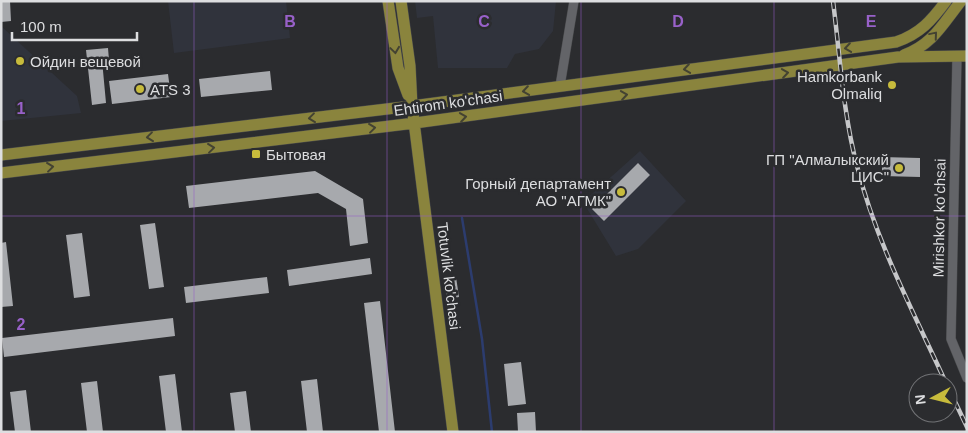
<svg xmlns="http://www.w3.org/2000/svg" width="968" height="433" viewBox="0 0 968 433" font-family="Helvetica,sans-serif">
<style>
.built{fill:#30333c}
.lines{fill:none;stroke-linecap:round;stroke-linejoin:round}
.stream{stroke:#2c3c6e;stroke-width:2.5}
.building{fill:#a7a9ad}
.minor-casing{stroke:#48494b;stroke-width:10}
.major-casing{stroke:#48494b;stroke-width:12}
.minor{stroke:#636468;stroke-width:9}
.major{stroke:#8a843d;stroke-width:11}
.rail-casing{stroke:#c6c7c9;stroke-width:4.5}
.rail{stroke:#2b2c2f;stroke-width:2.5;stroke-dasharray:8;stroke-linecap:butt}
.oneway{stroke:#434232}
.grid{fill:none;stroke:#9861c9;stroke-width:1;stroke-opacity:0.55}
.poi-dot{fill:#c7bb3c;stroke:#2b2c2f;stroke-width:2}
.labels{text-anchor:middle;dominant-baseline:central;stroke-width:5;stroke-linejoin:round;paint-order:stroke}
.poi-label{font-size:15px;fill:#dddee0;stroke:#2b2c2f;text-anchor:start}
.street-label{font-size:15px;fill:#dddee0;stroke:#2b2c2f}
.grid-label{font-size:16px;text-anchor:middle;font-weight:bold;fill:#9861c9;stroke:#2b2c2f;stroke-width:5;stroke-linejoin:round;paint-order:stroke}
</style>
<rect width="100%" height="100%" fill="#2b2c2f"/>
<!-- built -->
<path class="built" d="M168 1H286L290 38 174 53Z
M415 1H556L553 31 539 49 515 54 507 68H438L433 16 417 18Z
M1 26 77 96 81 113 1 121Z
M640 151 686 201 638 249 616 256 583 202Z"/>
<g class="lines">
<!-- stream -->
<path class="stream" d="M462 218 482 339 492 432"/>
</g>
<!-- building -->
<path class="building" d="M1 1H10L11 21 1 22Z
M108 48 109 60H102L106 103 92 105 86 50Z
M270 71 272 90 201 97 199 79Z
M168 74 171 97 112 104 109 81Z
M882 157 920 158V177L882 176Z
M638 163 650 175 604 221 592 209Z
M315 171 363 199 368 243 350 246 346 209 318 193 189 208 186 186Z
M155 223 164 287 149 289 140 225Z
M82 233 90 296 74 298 66 235Z
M6 242 13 306 1 307V243Z
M370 258 372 274 289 286 287 270Z
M267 277 269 293 186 303 184 287Z
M456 277 459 297 447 299 444 279Z
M380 301 395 432H379L364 303Z
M173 318 175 336 4 357 2 338Z
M521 362 526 404 508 406 504 364Z
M175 374 182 432H166L159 376Z
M317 379 323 432H307L301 381Z
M97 381 103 432H87L81 383Z
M26 390 31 432H15L10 392Z
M246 391 251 432H235L230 393Z
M535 412 536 432H518L517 413Z"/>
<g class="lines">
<!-- minor casing -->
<g class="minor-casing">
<path id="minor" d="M957 56 951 339 967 378
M560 86 574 1"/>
</g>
<!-- major casing -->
<g class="major-casing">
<path id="major" d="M388 1 398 68 408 95
M401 1 410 66 412 106 453 432
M904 55C933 44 942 25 961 1
M1 155 412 106 896 42C920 34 932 20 946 1
M1 173 415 123 898 57 967 56"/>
</g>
<!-- minor -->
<use href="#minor" class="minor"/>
<!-- major -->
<use href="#major" class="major"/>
<!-- rail casing -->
<g class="rail-casing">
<path id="rail" d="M833 1C840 56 843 113 857 166 876 242 914 313 946 383
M948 387 967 427"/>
</g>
<!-- rail -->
<use href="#rail" class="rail"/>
</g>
<!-- one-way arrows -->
<defs><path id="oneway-chevron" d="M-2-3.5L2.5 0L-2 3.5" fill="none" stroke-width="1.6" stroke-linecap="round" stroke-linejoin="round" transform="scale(1.25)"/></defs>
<g class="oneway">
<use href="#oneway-chevron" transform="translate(934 35) rotate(-50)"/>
<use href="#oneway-chevron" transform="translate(848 48) rotate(172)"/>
<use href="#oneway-chevron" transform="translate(395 50) rotate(82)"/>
<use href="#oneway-chevron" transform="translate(687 69) rotate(172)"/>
<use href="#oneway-chevron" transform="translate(785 73) rotate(-8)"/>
<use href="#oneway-chevron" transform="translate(526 91) rotate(172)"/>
<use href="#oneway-chevron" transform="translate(624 95) rotate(-8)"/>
<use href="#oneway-chevron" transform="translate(463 117) rotate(-8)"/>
<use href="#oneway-chevron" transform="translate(312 118) rotate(173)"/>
<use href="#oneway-chevron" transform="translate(372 128) rotate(-7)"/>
<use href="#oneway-chevron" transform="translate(150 137) rotate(173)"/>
<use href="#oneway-chevron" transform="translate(211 148) rotate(-7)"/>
<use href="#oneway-chevron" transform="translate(50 167) rotate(-7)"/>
</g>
<!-- grid -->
<path class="grid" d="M194 1V432M387 1V432M581 1V432M774 1V432M1 216H967"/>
<!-- markers -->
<g class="poi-dot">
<circle cx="20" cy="61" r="5"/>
<circle cx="892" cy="85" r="5"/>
<circle cx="140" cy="89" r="5"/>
<rect x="251" y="149" width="10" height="10" rx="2.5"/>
<circle cx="899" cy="168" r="5"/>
<circle cx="621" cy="192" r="5"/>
</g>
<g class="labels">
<!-- poi labels -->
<g class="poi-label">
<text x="30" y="61">Ойдин вещевой</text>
<text x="882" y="76" text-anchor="end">Hamkorbank<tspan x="882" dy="17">Olmaliq</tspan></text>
<text x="150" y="89">ATS 3</text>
<text x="266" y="154">Бытовая</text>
<text x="889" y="159" text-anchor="end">ГП "Алмалыкский<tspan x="889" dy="17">ЦИС"</tspan></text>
<text x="611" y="183" text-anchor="end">Горный департамент<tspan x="611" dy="17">АО "АГМК"</tspan></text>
</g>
<!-- street labels -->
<g class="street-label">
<text transform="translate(448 103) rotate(-8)">Ehtirom ko'chasi</text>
<text transform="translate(939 218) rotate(-89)">Mirishkor ko'chsai</text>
<text transform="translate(449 276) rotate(83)">Totuvlik ko'chasi</text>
</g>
</g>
<g class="grid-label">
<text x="290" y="27">B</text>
<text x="484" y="27">C</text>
<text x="678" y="27">D</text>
<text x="871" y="27">E</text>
<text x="21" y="114">1</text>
<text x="21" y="330">2</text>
</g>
<!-- border -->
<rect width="968" height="433" fill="none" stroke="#dddee0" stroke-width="5"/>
<!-- north arrow -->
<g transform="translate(933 398) rotate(263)"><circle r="24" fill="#2b2c2f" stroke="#727376"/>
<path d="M0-4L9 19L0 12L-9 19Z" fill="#c7bb3c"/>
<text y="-8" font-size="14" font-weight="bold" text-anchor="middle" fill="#dddee0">N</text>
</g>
<!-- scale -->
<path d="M12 32v8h125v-8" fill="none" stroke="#dddee0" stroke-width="2.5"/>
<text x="20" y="32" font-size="15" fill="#dddee0" stroke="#2b2c2f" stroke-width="4" paint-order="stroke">100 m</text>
</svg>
